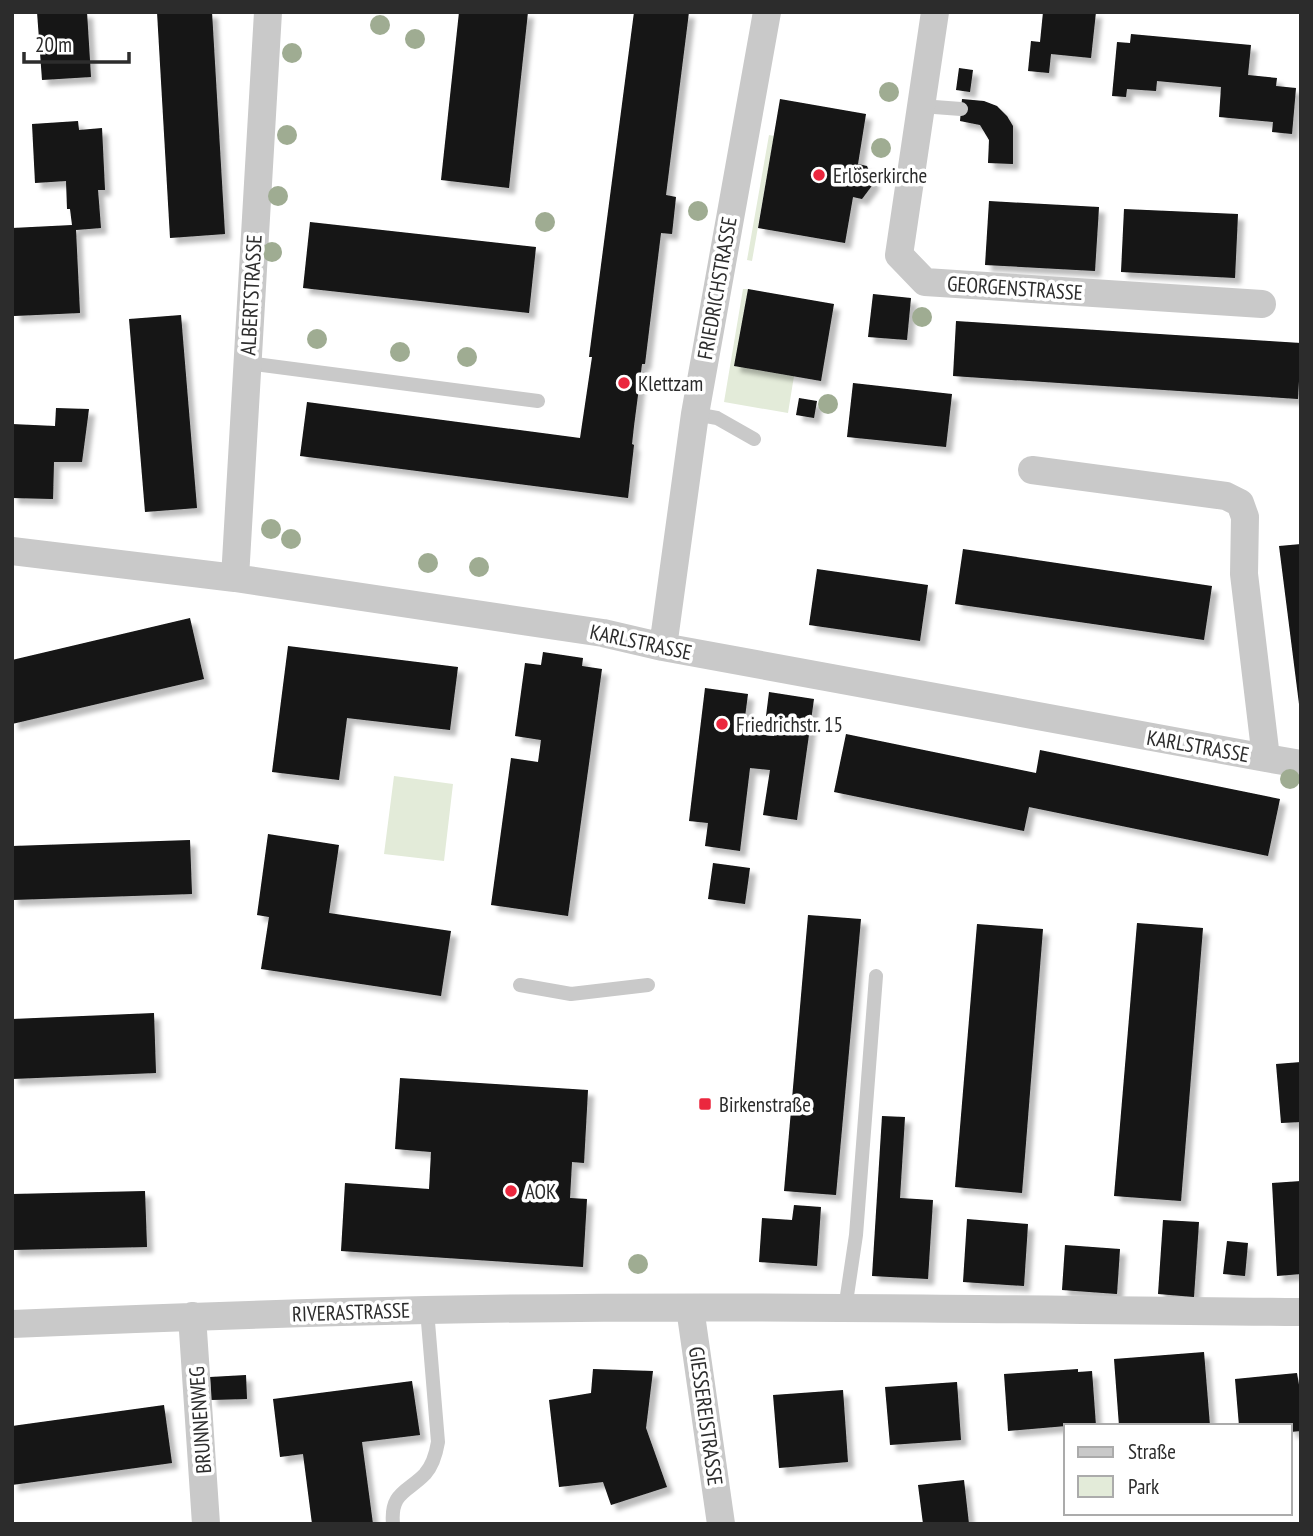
<svg xmlns="http://www.w3.org/2000/svg" width="1313" height="1536" viewBox="0 0 1313 1536" font-family="'PT Sans Narrow',sans-serif">
<style>
.green{fill:#e3ebd9}
.building{fill:#131313;filter:url(#shadow)}
.lines{fill:none;stroke-linecap:round;stroke-linejoin:round}
.lane{stroke:#c9c9c9;stroke-width:14}
.street{stroke:#c9c9c9;stroke-width:28}
.tree{fill:#9fac92}
.poi-dot{fill:#eb273e;stroke:#fff;stroke-width:2.5}
.labels{text-anchor:middle;dominant-baseline:central;stroke-width:7;stroke-linejoin:round;paint-order:stroke}
.poi-label{font-size:21px;fill:#2c2c2c;stroke:#fff;text-anchor:start}
.street-label{font-size:21px;fill:#2c2c2c;stroke:#fff}
</style>
<defs>
<filter id="shadow"><feDropShadow dx="6" dy="6" stdDeviation="2" flood-color="#0004"/></filter>
</defs>
<rect width="100%" height="100%" fill="#fff"/>
<!-- green -->
<path class="green" d="M769 135 774 136 752 261 747 260Z
M743 289H748L735 365 794 376 788 413 724 402Z
M394 776 453 784 444 861 384 854Z"/>
<!-- building -->
<path class="building" d="M37 12H87L91 77 42 80Z
M157 12H212L225 234 170 238Z
M459 12H528L509 188 441 180Z
M634 12H689L666 195 676 197 672 234 661 233 645 364H642L634 426 632 444 634 445 628 498 300 456 307 402 580 438 592 357H589Z
M1043 12H1096L1091 58 1051 54 1049 73 1028 71 1031 41 1040 42Z
M1131 34 1251 45 1248 75 1277 78 1276 86 1296 88 1292 134 1272 132 1273 122 1219 117 1221 87 1157 81 1156 91 1127 89 1126 97 1112 96 1117 42 1130 43Z
M959 68 973 70 970 92 956 90Z
M780 99 866 114 858 164 867 166 874 183 862 199 853 197 845 243 758 228Z
M962 99 984 101 997 106 1007 116 1013 126V164L988 163 989 140 980 125 960 121Z
M78 121 79 130 102 128 105 190H98L101 228 76 230 80 313 14 316 12 228 72 225 70 209H67L66 181 35 183 32 124Z
M989 201 1099 207 1095 271 985 265Z
M1124 209 1238 214 1235 278 1121 272Z
M310 222 536 247 529 313 303 288Z
M748 289 834 304 821 381 734 366Z
M873 294 911 298 907 340 868 337Z
M181 315 197 508 145 512 129 319Z
M956 321 1301 343 1298 399 953 376Z
M853 383 952 394 946 447 847 437Z
M799 398 817 401 814 418 796 415Z
M56 408 89 409 82 462H54L53 499 12 498V424L55 426Z
M1301 544V704H1299L1279 546Z
M963 549 1212 586 1204 640 955 604Z
M817 569 928 585 920 641 809 625Z
M190 618 204 679 12 724V660Z
M288 646 458 667 450 730 347 718 339 780 272 772Z
M543 652 583 658 582 666 602 669 568 916 491 905 511 758 538 762 541 740 515 736 525 663 541 665Z
M705 688 748 694 743 732 774 736 777 717 766 716 769 692 814 699 797 820 763 815 770 770 750 768 740 851 705 846 708 823 689 821Z
M846 734 1036 773 1040 750 1280 799 1268 856 1029 807 1024 831 834 792Z
M268 834 339 845 329 913 451 931 441 996 261 969 269 917 257 915Z
M190 840 192 894 12 900V846Z
M713 863 750 868 745 904 708 899Z
M808 915 861 919 836 1195 784 1191Z
M1137 923 1203 928 1181 1201 1114 1196Z
M977 924 1043 929 1022 1193 955 1187Z
M154 1013 156 1073 12 1079V1019Z
M1301 1062V1122L1281 1123 1276 1064Z
M400 1078 588 1090 584 1163 572 1162 570 1198 587 1199 583 1267 341 1251 345 1183 429 1189 431 1152 395 1149Z
M882 1116 905 1117 900 1198 933 1200 928 1279 872 1276Z
M1301 1181V1274L1277 1276 1272 1183Z
M145 1191 147 1247 12 1250V1194Z
M794 1205 821 1207 817 1266 759 1262 762 1218 792 1220Z
M967 1219 1028 1224 1024 1286 963 1282Z
M1163 1220 1199 1222 1194 1297 1158 1294Z
M1227 1241 1248 1243 1245 1276 1223 1274Z
M1065 1245 1120 1249 1117 1294 1062 1290Z
M1204 1352 1210 1426H1119L1114 1359Z
M593 1369 653 1371 646 1428 667 1487 611 1505 603 1482 559 1487 549 1400 591 1393Z
M1078 1369V1372L1092 1371 1096 1426H1066L1008 1431 1004 1374Z
M1297 1373 1301 1397V1431L1290 1432V1426H1239L1235 1379Z
M246 1375 247 1399 211 1400 210 1377Z
M412 1381 420 1435 362 1442 373 1524H312L303 1454 280 1457 273 1399Z
M957 1382 961 1440 890 1445 885 1387Z
M843 1390 848 1462 779 1468 773 1395Z
M164 1405 172 1463 12 1485V1426Z
M964 1480 969 1524H923L918 1485Z"/>
<g class="lines">
<!-- lane -->
<path class="lane" d="M921 106 961 109
M247 363 538 401
M695 414 717 418 754 439
M520 985 571 994 648 985
M845 1309 856 1235 876 976
M393 1524C390 1492 408 1492 425 1474 433 1465 436 1454 438 1442L427 1310"/>
<!-- street -->
<path class="street" d="M935 12 899 255 925 282 1262 304
M12 551 235 578 603 633 663 647 1266 758 1244 574 1245 517 1240 503 1226 496 1032 470
M235 578 268 12
M663 647 695 414 767 12
M1266 758 1301 764
M690 1308 721 1524
M192 1316 206 1524
M12 1324C150 1318 288 1313 426 1310 718 1304 1009 1310 1301 1312"/>
</g>
<!-- trees -->
<g class="tree">
<circle cx="380" cy="25" r="10"/>
<circle cx="415" cy="39" r="10"/>
<circle cx="292" cy="53" r="10"/>
<circle cx="889" cy="92" r="10"/>
<circle cx="287" cy="135" r="10"/>
<circle cx="881" cy="148" r="10"/>
<circle cx="278" cy="196" r="10"/>
<circle cx="698" cy="211" r="10"/>
<circle cx="545" cy="222" r="10"/>
<circle cx="272" cy="252" r="10"/>
<circle cx="922" cy="317" r="10"/>
<circle cx="317" cy="339" r="10"/>
<circle cx="400" cy="352" r="10"/>
<circle cx="467" cy="357" r="10"/>
<circle cx="828" cy="404" r="10"/>
<circle cx="271" cy="529" r="10"/>
<circle cx="291" cy="539" r="10"/>
<circle cx="428" cy="563" r="10"/>
<circle cx="479" cy="567" r="10"/>
<circle cx="1290" cy="779" r="10"/>
<circle cx="638" cy="1264" r="10"/>
</g>
<!-- markers -->
<g class="poi-dot">
<circle cx="819" cy="175" r="7"/>
<circle cx="624" cy="383" r="7"/>
<circle cx="722" cy="724" r="7"/>
<rect x="698" y="1097" width="14" height="14" rx="3.5"/>
<circle cx="511" cy="1191" r="7"/>
</g>
<g class="labels">
<!-- poi labels -->
<g class="poi-label">
<text x="833" y="175">Erlöserkirche</text>
<text x="638" y="383">Klettzam</text>
<text x="736" y="724">Friedrichstr. 15</text>
<text x="719" y="1104">Birkenstraße</text>
<text x="525" y="1191">AOK</text>
</g>
<!-- street labels -->
<g class="street-label">
<text transform="translate(717 288) rotate(-80)">FRIEDRICHSTRASSE</text>
<text transform="translate(1015 288) rotate(4)">GEORGENSTRASSE</text>
<text transform="translate(251 295) rotate(-87)">ALBERTSTRASSE</text>
<text transform="translate(641 642) rotate(12)">KARLSTRASSE</text>
<text transform="translate(1198 746) rotate(10)">KARLSTRASSE</text>
<text transform="translate(351 1312) rotate(-2)">RIVERASTRASSE</text>
<text transform="translate(706 1416) rotate(82)">GIESSEREISTRASSE</text>
<text transform="translate(200 1420) rotate(-94)">BRUNNENWEG</text>
</g>
</g>
<!-- border -->
<rect width="1313" height="1536" fill="none" stroke="#2c2c2c" stroke-width="28"/>
<!-- legend -->
<rect x="1064" y="1424" width="228" height="91" fill="#ffffff" stroke="#ababab" stroke-width="2"/>
<rect x="1078" y="1447" width="35" height="10" fill="#c9c9c9" stroke="#ababab" stroke-width="2"/>
<text x="1128" y="1459" font-size="21" fill="#2c2c2c">Straße</text>
<rect x="1078" y="1476" width="35" height="21" fill="#e3ebd9" stroke="#ababab" stroke-width="2"/>
<text x="1128" y="1494" font-size="21" fill="#2c2c2c">Park</text>
<!-- scale -->
<path d="M24 52v10h105v-10" fill="none" stroke="#2c2c2c" stroke-width="3.5"/>
<text x="35" y="52" font-size="21" fill="#2c2c2c" stroke="#ffffff" stroke-width="5" paint-order="stroke">20 m</text>
</svg>
